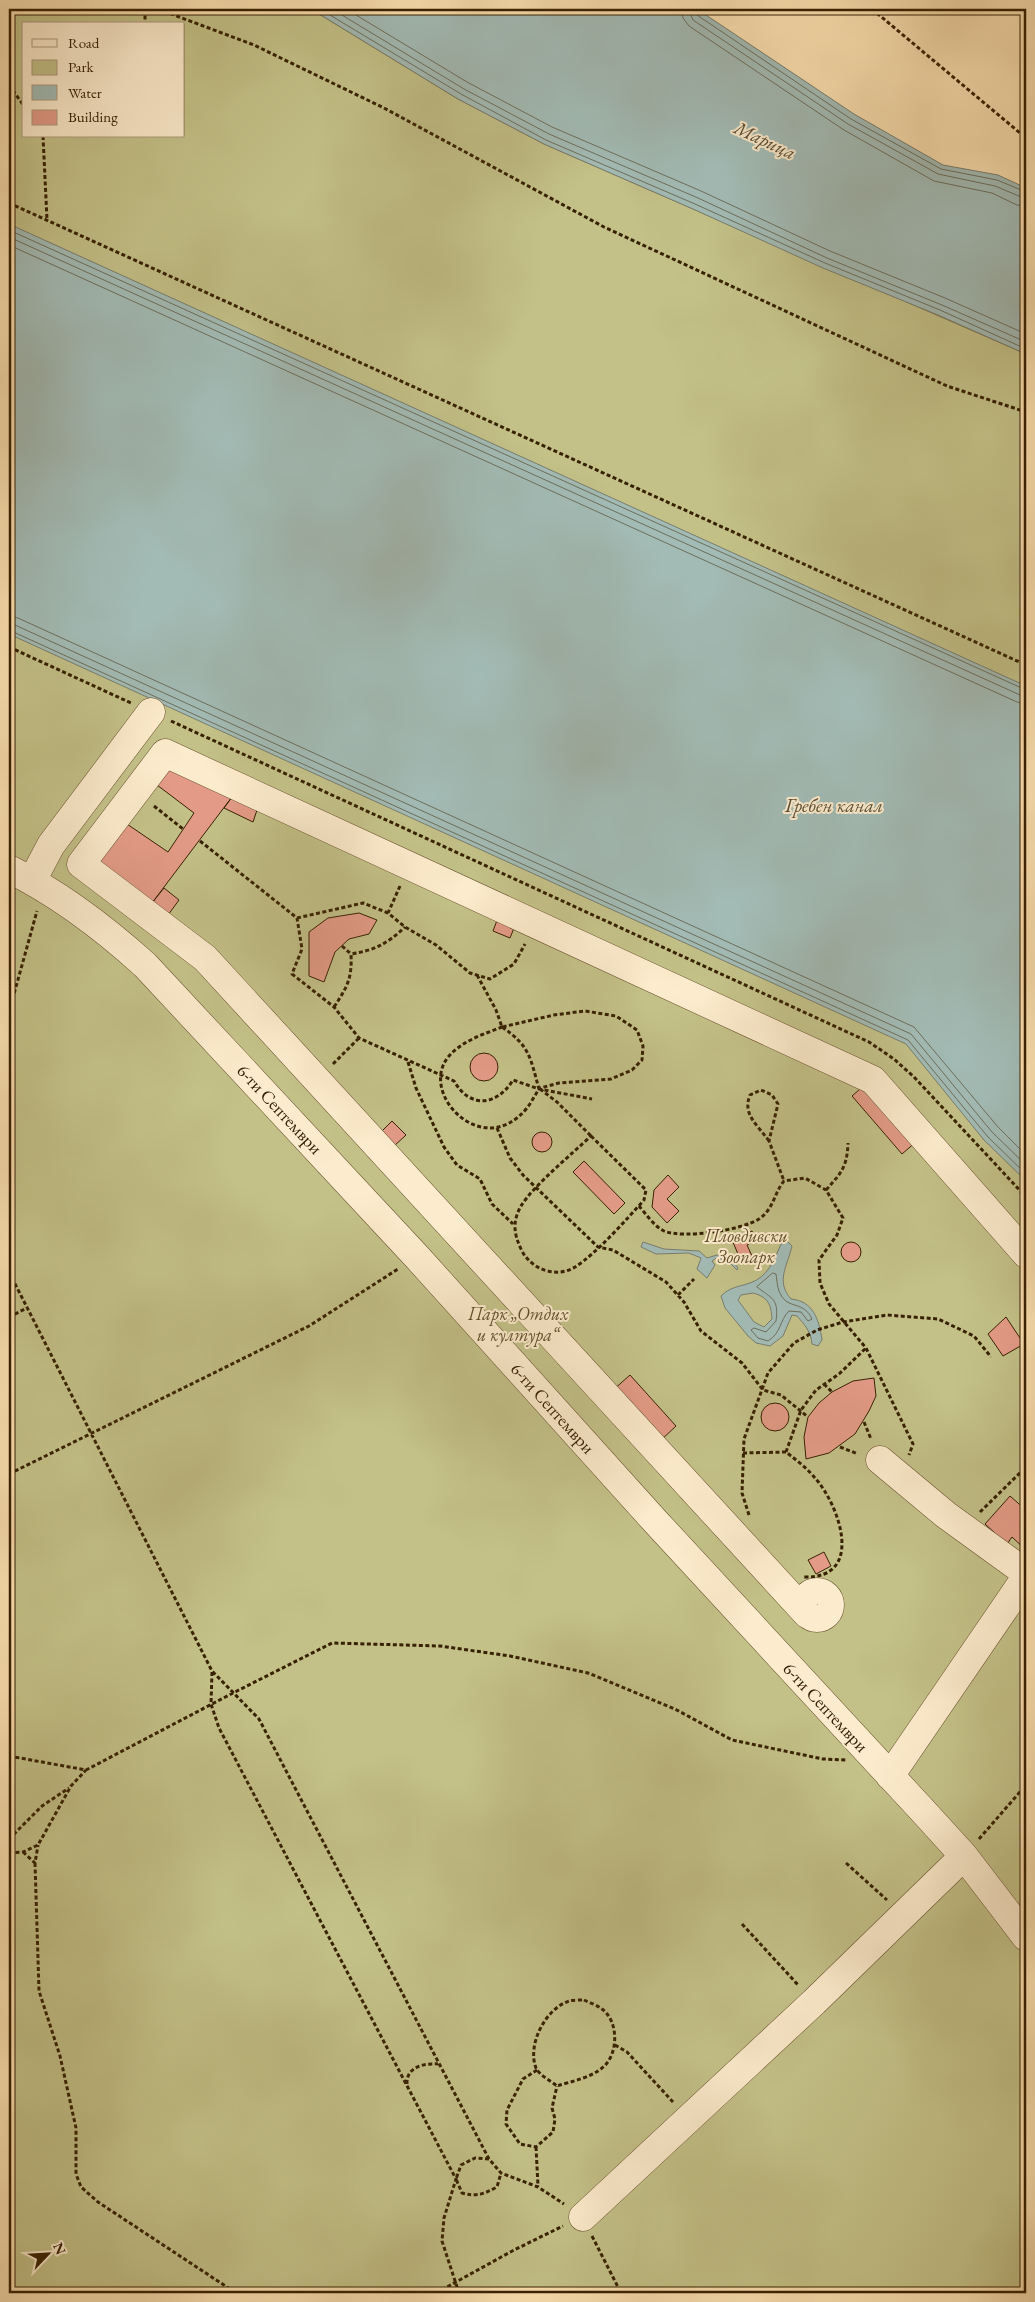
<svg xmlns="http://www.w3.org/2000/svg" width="1035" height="2302" viewBox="0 0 1035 2302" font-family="'EB Garamond',serif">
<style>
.green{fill:#c3c188;stroke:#7e7146;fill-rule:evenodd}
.water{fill:#a2bbb5;stroke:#787d6e;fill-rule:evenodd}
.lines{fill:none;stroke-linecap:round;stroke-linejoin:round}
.shore{stroke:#6d6e5c;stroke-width:1}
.building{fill:#e39b87;stroke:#382103}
.minor-casing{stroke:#69512e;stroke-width:29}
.path{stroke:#382103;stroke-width:3;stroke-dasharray:4 2.5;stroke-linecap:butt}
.minor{stroke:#fcebcc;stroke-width:28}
.labels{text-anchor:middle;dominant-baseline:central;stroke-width:4;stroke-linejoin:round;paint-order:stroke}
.street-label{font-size:18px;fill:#382103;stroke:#fcebcc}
.park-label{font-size:18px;font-style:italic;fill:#62512b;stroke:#fcebcc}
.water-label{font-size:19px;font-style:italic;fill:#584f38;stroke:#fcebcc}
</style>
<rect width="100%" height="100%" fill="#fbe0b0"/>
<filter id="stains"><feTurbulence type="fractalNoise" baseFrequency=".004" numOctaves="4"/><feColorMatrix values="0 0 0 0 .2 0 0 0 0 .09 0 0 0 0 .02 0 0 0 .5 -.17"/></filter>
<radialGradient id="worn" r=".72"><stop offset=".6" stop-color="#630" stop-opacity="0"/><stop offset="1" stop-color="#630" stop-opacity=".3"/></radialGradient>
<!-- green -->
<path class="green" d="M9 9H311L458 99 544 144 1026 354V2293H9ZM24 24H184V136H24Z"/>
<!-- water -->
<path class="water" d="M311 9H697L854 114 943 165 998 175 1026 188V354L938 315 823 268 693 209 544 144 458 99Z
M9 224 1026 686V1181L984 1140 906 1044 9 634Z
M787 1241 792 1246C788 1265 775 1281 791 1299 813 1301 819 1319 822 1340L818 1346 812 1344C811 1332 805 1325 797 1316L792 1315 783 1336 770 1346 756 1343 748 1336 725 1308 721 1296C730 1287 738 1287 750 1283 768 1277 774 1260 781 1244ZM753 1293C768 1297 771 1304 772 1319L764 1327 754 1322 738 1300 741 1295Z
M643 1242 664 1249 699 1251 707 1258 717 1255 731 1259 738 1268 737 1270 728 1261 716 1258 712 1261 715 1265 707 1278 697 1269 701 1258 689 1253 656 1254 641 1247Z"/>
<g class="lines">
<!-- shore -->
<path class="shore" d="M320 9 461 94 546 140 695 204 825 263 940 310 1026 349
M332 9 464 89 549 134 698 198 827 258 942 305 1026 342
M346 9 467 82 552 127 701 191 830 251 945 298 1026 334
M681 9 683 18 689 26 844 130 934 181 992 193 1017 205 1026 206
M688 9 693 20 848 124 938 174 995 186 1026 199
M695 9 697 15 851 119 941 169 997 180 1026 192
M9 230 1026 690
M9 237 1020 695 1026 697
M9 245 1017 702 1026 704
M9 616 18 618 914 1027 998 1127 1026 1155
M9 624 15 625 911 1034 992 1132 1026 1165
M9 630 908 1040 988 1137 1026 1174
M773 1273 776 1274C777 1280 777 1289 781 1295 788 1309 804 1301 812 1319L808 1321 801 1312 789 1311C779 1321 782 1332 768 1341L758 1338 751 1330 754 1328 766 1332 776 1321C779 1298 772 1299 757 1287Z"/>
</g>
<!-- building -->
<path class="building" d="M172 764 235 793 152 903 98 863 127 824 168 852 194 813 157 785Z
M235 793 259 804 253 822 224 808Z
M164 888 179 900 168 915 152 903Z
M359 913 377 920 369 934 349 939 335 952 324 982 309 976V932L328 918Z
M499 915 516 923 510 938 493 931Z
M470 1067a14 14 0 1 1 28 0a14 14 0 1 1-28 0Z
M867 1083 917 1141 902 1154 852 1096Z
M392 1121 406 1135 393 1147 380 1133Z
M532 1142a10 10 0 1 1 20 0a10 10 0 1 1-20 0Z
M584 1161 625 1203 614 1214 573 1172Z
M668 1175 679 1187 667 1199 679 1211 667 1223 652 1207 654 1190Z
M752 1231 756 1240 747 1245 752 1256 741 1261 732 1240Z
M841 1252a10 10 0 1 1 20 0a10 10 0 1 1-20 0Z
M1006 1317 1024 1344 1003 1356 988 1334Z
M630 1375 676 1426 659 1442 612 1391Z
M874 1378 876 1396 869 1411 855 1434 829 1453 806 1459 804 1437 808 1417 819 1403 832 1392 853 1381Z
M761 1417a14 14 0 1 1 28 0a14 14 0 1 1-28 0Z
M1010 1496 1026 1510V1550L1012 1537 1007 1544 985 1524Z
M824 1552 831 1566 816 1574 808 1560Z"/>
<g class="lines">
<!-- minor casing -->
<g class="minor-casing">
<path id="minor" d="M9 869C58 893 104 928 145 965L417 1257 655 1521 923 1811 964 1856 1026 1937
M32 881 51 845 151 712
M880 1460 946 1515 1026 1573
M804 1605a13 13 0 1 1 26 0a13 13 0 1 1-26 0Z
M807 1614 205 958 81 864 165 753 873 1080 1026 1254
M890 1776 1026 1577
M583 2217 814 2002 964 1856"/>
</g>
<!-- path -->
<path class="path" d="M145 9V24
M158 9 254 45 384 108 604 227 947 386 1026 412
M872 9 1026 138
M9 85 24 106
M43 136 47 220
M9 203 1026 665
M9 647 131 703
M171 721 869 1042 894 1059 914 1077 1026 1197
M154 806 183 829
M200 841 297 918 302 949 292 974 334 1007 359 1038 454 1081C470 1109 497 1106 513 1080L539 1089 592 1099
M400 886 388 913 405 927 436 945 470 973 490 979 514 964 525 944
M297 918 363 903 388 913
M342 946 351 954
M477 975 496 1010 502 1027 554 1015 585 1011 616 1016 637 1030 643 1046 642 1060 632 1070 611 1079 559 1083 540 1088
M334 1007C348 986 352 978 351 954 375 950 387 944 405 927
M9 1012 37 911
M502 1027C530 1046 530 1057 539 1089 535 1095 531 1103 527 1108 483 1162 417 1093 449 1056 462 1041 484 1034 502 1027Z
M408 1062 416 1088 444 1147 457 1165 480 1179 492 1204 513 1224
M333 1064 359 1038
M540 1089 557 1102 591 1136
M497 1128 510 1158 523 1175 598 1247 613 1250 666 1282 684 1302 701 1331 742 1363 763 1390 781 1395 808 1417
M591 1136 646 1190 644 1200C627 1219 596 1254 575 1267 556 1279 530 1269 521 1249 514 1234 512 1222 521 1206 533 1186 572 1154 591 1136Z
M769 1141C758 1125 742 1115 750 1095L761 1090 772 1095 778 1104 769 1141 784 1181
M826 1190C842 1172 847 1167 848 1143
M639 1206C645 1213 655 1227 664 1231 683 1239 742 1230 759 1219 774 1209 774 1193 784 1181L805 1178 826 1190 843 1218 837 1235 819 1260 820 1283 829 1304 866 1348 913 1444 909 1455
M9 1272 212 1671 259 1719 489 2159 501 2173 538 2187 564 2204
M678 1295 694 1279
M9 1317 27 1308
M824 1384 832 1392
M864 1422 871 1439
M840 1447 858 1454
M786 1452 801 1410 816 1390 839 1374 866 1348
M743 1453 786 1452C796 1460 807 1468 815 1478 840 1506 865 1579 804 1577
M9 1474 309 1326 398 1269
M980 1512 1026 1467
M749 1515 742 1493 744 1439 768 1373 794 1343 817 1330 843 1322 887 1315 938 1319 974 1336 991 1357
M212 1672 211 1704 219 1728 456 2179 444 2218 442 2241 459 2293
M9 1756 86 1770 233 1693 332 1643 440 1646 510 1656 588 1673 675 1709 732 1740 823 1759 846 1760
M9 1839 42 1806 69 1788
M979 1839 1026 1785
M23 1852 35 1863 38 1845
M9 1853 23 1852 38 1845 71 1786 86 1770
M35 1863 39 1991 60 2056 76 2128V2174L81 2187 98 2202 236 2293
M846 1863 887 1900
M742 1924 799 1986
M584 2000C590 2003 597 2005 602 2009 618 2021 618 2049 607 2063 596 2077 572 2081 557 2086 551 2081 539 2075 536 2068 527 2045 545 2009 569 2001 573 2000 580 2000 584 2000Z
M615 2045 627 2052 673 2102
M537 2070 523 2079 507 2110 506 2124 520 2144 536 2147 553 2132 555 2119 552 2108 557 2086
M407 2084C406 2067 424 2063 438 2064
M536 2147 538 2186
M489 2159 475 2158 461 2165 456 2179 462 2193C477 2197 484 2194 497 2187L501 2173
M592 2236 621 2293
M436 2293 514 2250 563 2226"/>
<!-- minor -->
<use href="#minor" class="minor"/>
</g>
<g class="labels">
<!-- street labels -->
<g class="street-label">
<text transform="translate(280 1109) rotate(47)">6-ти Септември</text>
<text transform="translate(553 1408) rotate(48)">6-ти Септември</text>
<text transform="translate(826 1707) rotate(47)">6-ти Септември</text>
</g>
<!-- park labels -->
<g class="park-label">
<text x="746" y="1235">Пловдивски<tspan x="746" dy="21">Зоопарк</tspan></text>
<text x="518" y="1313">Парк „Отдих<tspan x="518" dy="21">и култура“</tspan></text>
</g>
<!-- water labels -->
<g class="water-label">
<text transform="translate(765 140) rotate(25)">Марица</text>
<text x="834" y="805">Гребен канал</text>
</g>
</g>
<!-- margin -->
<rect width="1035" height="2302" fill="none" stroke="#fbe0b0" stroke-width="30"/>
<rect x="10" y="10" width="1015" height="2282" fill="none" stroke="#382103" stroke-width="2.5"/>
<rect x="15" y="15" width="1005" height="2272" fill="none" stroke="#382103"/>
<!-- legend -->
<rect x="22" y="22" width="162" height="115" fill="#fcebcc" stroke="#ae9a7c"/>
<rect x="32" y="39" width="25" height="8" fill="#fcebcc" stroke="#ae9a7c"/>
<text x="68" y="48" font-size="15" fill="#382103">Road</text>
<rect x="32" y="60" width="25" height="15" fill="#c3c188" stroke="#ae9a7c"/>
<text x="68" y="72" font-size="15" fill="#382103">Park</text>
<rect x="32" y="85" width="25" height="15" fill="#a2bbb5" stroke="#ae9a7c"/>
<text x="68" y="98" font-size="15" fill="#382103">Water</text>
<rect x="32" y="110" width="25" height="15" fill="#e39b87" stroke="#ae9a7c"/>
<text x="68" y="122" font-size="15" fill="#382103">Building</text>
<!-- north arrow -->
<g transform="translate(48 2254) rotate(65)" stroke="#fcebcc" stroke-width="4" paint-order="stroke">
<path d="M0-4L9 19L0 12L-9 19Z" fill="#382103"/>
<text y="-8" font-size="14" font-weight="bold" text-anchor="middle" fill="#382103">N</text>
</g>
<rect width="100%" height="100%" filter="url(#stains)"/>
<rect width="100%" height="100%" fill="url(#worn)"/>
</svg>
